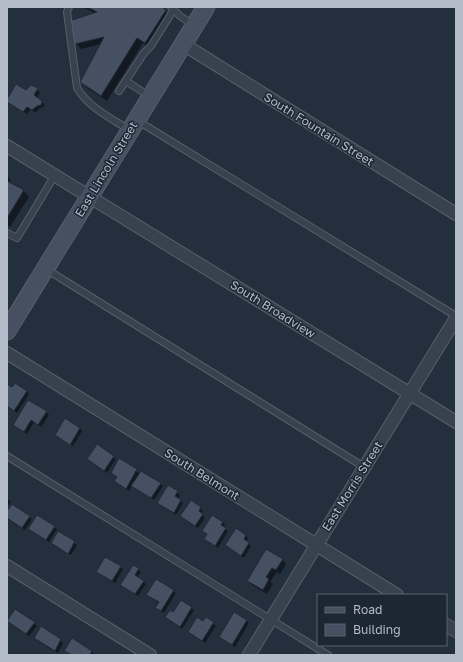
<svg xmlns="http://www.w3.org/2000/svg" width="463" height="662" viewBox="0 0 463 662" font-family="'Golos Text',sans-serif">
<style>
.shadow{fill:#0007}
.building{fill:#455162;stroke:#1f2835}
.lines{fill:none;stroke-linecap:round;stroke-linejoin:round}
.lane-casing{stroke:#565f6c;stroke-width:8}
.street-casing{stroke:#565f6c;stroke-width:14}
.secondary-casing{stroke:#565f6c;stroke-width:19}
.lane{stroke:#38414e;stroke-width:6}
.street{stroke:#38414e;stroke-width:12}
.secondary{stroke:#465061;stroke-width:17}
.labels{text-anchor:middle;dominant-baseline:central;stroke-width:3;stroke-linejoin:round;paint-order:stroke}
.street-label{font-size:12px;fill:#b4bcc9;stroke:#1d2633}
</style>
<rect width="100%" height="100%" fill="#242f3e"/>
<!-- shadow -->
<path class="shadow" d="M83 7H160L171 17 151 48 143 43 107 101 87 88 82 82 101 44 81 49 76 43 96 14Z
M31 86 40 92 37 98 44 104V107L40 108 36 112 30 110 27 114 7 101 26 91Z
M7 176 11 180 8 183 24 191 29 197 10 227 7 225Z
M7 385 27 392 29 394 17 413 7 406Z
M46 412 49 415 41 427 34 422 27 434 14 425Z
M80 428 82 431 73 446 56 435Z
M113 457 116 459 107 473 91 461Z
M120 460 140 474 160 484 163 486 154 500 132 485 129 491 115 481 118 477Z
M168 487 180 495 178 499 183 503 176 515 159 503Z
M7 498 11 502 7 507Z
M200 508 203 511 201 514 205 518 198 528 184 518Z
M7 513 29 516 32 519 25 530 8 519Z
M223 522 225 525 224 528 228 531 218 548 208 541V534L204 531Z
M54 527 57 529 49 542 29 529Z
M58 533 77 545 71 555 52 543Z
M246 536 248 538 246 542 251 546 244 558 226 545Z
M282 559 286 564 280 574 277 572 270 582 273 584 267 594 252 585 248 581Z
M133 566 141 572 137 578 146 584 138 596 124 587Z
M120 567 123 569 115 583 98 572Z
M173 591 176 593 164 613 156 608 159 603 150 597Z
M191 608 194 610 182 629 166 617 173 613Z
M235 613 249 623 235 647 220 637Z
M206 618 216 626 205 643 189 632 203 623Z
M10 623H34L37 626 29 636Z
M41 628 63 643 58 653 38 641Z
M65 650 92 652 94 654 71 655Z"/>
<!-- building -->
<path class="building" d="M87 7H162L166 10 145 43 137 38 101 96 80 82 104 37 75 44 69 21 97 12Z
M16 84 26 90 31 85 38 88 34 95 42 101 41 105 37 106 32 110 27 107 23 112 7 102V99Z
M7 181 24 190 7 218Z
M15 383 27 391 14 411 7 406V384L12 387Z
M28 400 47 411 38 425 31 420 24 432 13 425Z
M65 418 80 428 70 445 55 435Z
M97 444 114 456 104 471 87 459Z
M119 458 137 469 126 489 114 481 117 477 111 473Z
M141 471 161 483 151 498 131 486Z
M168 485 178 491 175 496 181 500 174 513 157 503Z
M191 500 201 507 199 511 203 514 195 526 180 516Z
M12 504 30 516 22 528 7 518V511Z
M37 515 55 526 46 540 28 529Z
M212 515 223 522 221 525 226 528 215 546 204 539 207 534 202 531Z
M236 528 246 535 244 539 249 543 241 556 225 545Z
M58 531 75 541 68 554 51 543Z
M266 549 283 559 276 570 272 568 266 577 269 579 263 590 247 581Z
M105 557 121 566 112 581 96 572Z
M133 565 139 568 135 575 144 581 135 594 120 585Z
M156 579 174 590 161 611 155 608 159 602 146 595Z
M181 600 192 607 180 627 165 617 170 610 173 612Z
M15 609 35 622 26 634 7 621Z
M234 612 247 620 232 645 219 637Z
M197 617 203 621 206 617 214 622 202 641 188 632Z
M41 626 61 639 55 651 34 638Z
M72 638 92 651 90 655H72L64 651Z"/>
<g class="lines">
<!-- lane casing -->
<g class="lane-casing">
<path id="lane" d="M69 7 67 12 77 88C88 107 111 118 129 130
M171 7 180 16 193 25
M126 81 149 96
M119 91 144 53 151 46 174 9
M138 121 456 316
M7 233 17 238 55 175
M46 269 364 467
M7 456 328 655"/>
</g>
<!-- street casing -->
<g class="street-casing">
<path id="street" d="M183 44 456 214
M7 146 456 422
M7 353 397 595
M7 566 150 655
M446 625 456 631
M249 655 456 318"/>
</g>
<!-- secondary casing -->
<g class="secondary-casing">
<path id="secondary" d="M7 331 206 7"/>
</g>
<!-- lane -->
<use href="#lane" class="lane"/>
<!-- street -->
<use href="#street" class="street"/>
<!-- secondary -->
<use href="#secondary" class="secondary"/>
</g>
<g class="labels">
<!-- street labels -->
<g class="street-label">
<text transform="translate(319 129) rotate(32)">South Fountain Street</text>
<text transform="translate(106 169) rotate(-59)">East Lincoln Street</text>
<text transform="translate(273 309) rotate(32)">South Broadview</text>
<text transform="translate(202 474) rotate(32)">South Belmont</text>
<text transform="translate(352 486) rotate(-58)">East Morris Street</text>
</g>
</g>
<!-- border -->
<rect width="463" height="662" fill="none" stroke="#b4bcc9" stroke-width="16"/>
<!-- legend -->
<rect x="317" y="594" width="130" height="52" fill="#1d2633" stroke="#59626f"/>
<rect x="325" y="607" width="20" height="6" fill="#465061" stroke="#59626f"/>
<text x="353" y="614" font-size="12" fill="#b4bcc9">Road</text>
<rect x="325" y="624" width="20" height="12" fill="#455162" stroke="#59626f"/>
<text x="353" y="634" font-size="12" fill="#b4bcc9">Building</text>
</svg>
